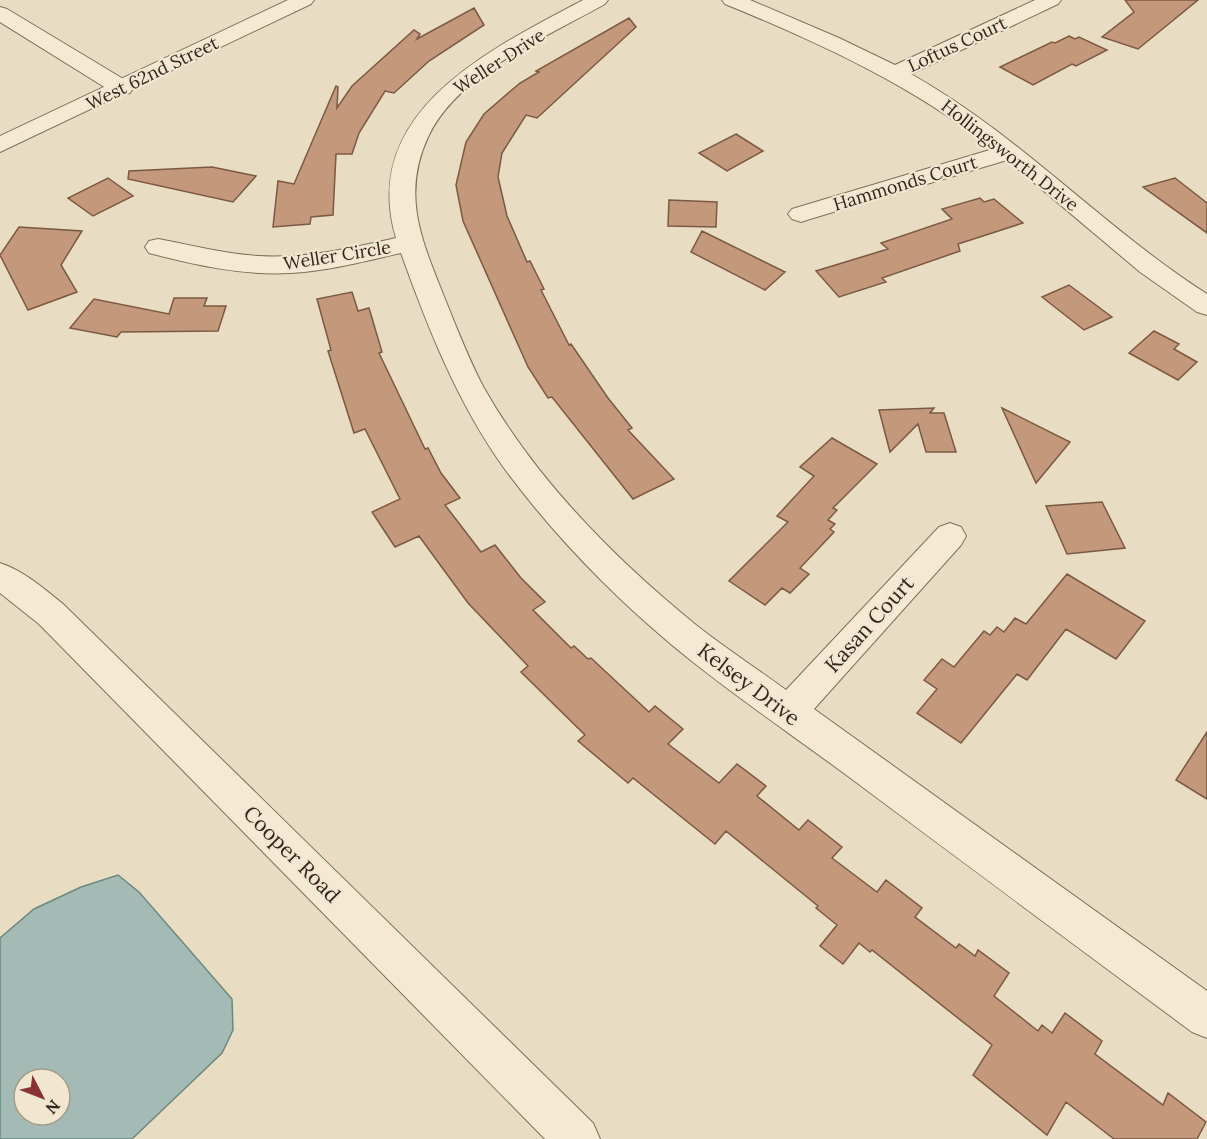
<svg xmlns="http://www.w3.org/2000/svg" width="1207" height="1139" viewBox="0 0 1207 1139" font-family="Lora,serif">
<style>
.water{fill:#a3bbb4;stroke:#6c8881;stroke-width:1.5;fill-rule:evenodd}
.building{fill:#c3987b;stroke:#7c5943;stroke-width:1.5}
.lines{fill:none;stroke-linecap:round;stroke-linejoin:round}
.minor-casing{stroke:#806e5b;stroke-width:2}
.tertiary-casing{stroke:#806e5b;stroke-width:2}
.minor{fill:#f4ead4;fill-rule:evenodd}
.tertiary{fill:#f4ead4;fill-rule:evenodd}
.labels{text-anchor:middle;dominant-baseline:central;stroke-width:4.5;stroke-linejoin:round;paint-order:stroke}
.far-street-label{font-size:18px;fill:#31271e;stroke:#f1e7d0}
.street-label{font-size:21px;fill:#31271e;stroke:#f1e7d0}
</style>
<rect width="100%" height="100%" fill="#e8dcc2"/>
<!-- water -->
<path class="water" d="M118 875 139 892 232 999 233 1030 222 1053 132 1139H0V938L34 909 81 887ZM24 1079H60V1115H24Z"/>
<!-- building -->
<path class="building" d="M1125 0H1198L1138 49 1102 37 1134 12Z
M474 8 484 25 429 61 394 93 385 91 359 133 352 154H336L333 215 311 217 310 224 273 227 278 181 294 184 336 86 338 87 337 108 352 86 414 30 420 34 417 39Z
M629 18 636 27 537 118 526 115 502 153 498 177 507 216 527 262 530 261 544 289 541 290 569 345 571 344 608 398 632 428 628 430 674 479 633 499 552 397 548 398 528 367 463 221 456 185 466 142 484 114 520 83 539 72 536 71Z
M1069 36 1075 39 1079 37 1107 50 1076 66 1072 64 1033 85 1000 67 1052 42 1055 43Z
M736 134 763 151 727 171 699 153Z
M212 167 256 176 233 202 128 179 129 171Z
M108 178 133 196 93 216 68 198Z
M1175 178 1207 203V233L1143 187Z
M980 198 984 202 994 199 1023 223 958 244 960 251 882 278 886 282 839 297 816 271 888 249 881 243 952 219 942 209Z
M669 200 717 202 716 227 668 226Z
M19 227 82 231 61 265 77 292 28 310 0 255Z
M702 231 785 272 765 290 691 252Z
M1069 285 1112 317 1084 330 1042 297Z
M352 292 358 311 369 308 382 352 379 353 425 449 428 448 441 473 460 498 445 505 481 552 495 545 521 578 545 602 533 610 571 648 574 646 588 659 591 658 649 712 655 706 683 729 668 744 719 783 737 764 766 786 757 796 799 830 808 820 842 847 832 858 877 892 886 880 922 908 915 917 956 948 959 944 975 956 978 950 1009 973 994 996 1038 1031 1042 1025 1052 1033 1065 1013 1102 1041 1095 1054 1163 1105 1168 1093 1206 1122 1197 1139H1114L1066 1102 1047 1135 973 1075 992 1045 872 950 870 952 859 943 843 964 820 946 837 925 816 908 818 906 726 831 715 844 633 778 628 783 578 741 585 735 521 672 528 666 468 603 419 536 395 547 372 512 400 499 365 429 354 433 328 351 331 350 317 299Z
M174 298H207L204 306H226L218 331 121 332 117 337 70 328 94 299 169 314Z
M1154 331 1179 344 1174 349 1197 362 1178 380 1129 353Z
M934 408 930 413H944L956 452H926L918 424 890 452 879 410Z
M1002 408 1070 442 1036 483Z
M832 438 877 464 833 508 837 510 828 520 835 524 830 529 834 532 800 568 809 574 790 593 782 588 765 605 729 581 788 522 777 516 814 476 800 467Z
M1102 502 1125 548 1067 554 1046 506Z
M1067 574 1145 621 1116 659 1066 629 1027 680 1017 674 961 743 917 713 937 689 924 680 942 659 954 667 984 631 990 635 997 627 1004 632 1015 618 1026 624Z
M1207 732V799L1176 780Z"/>
<g class="lines">
<!-- minor casing -->
<g class="minor-casing">
<path id="minor" d="M583 0H608L605 4C548 36 459 73 429 135 401 193 421 239 443 294 456 326 468 358 484 388 536 480 615 559 696 625 725 648 756 668 786 690L939 527 950 523 961 527 966 536 961 545 814 709 1207 991V1038L1192 1032C1076 946 960 860 845 774 787 731 727 691 672 645 610 593 552 533 504 468 457 402 428 328 401 253 365 261 328 271 291 273 244 276 195 265 149 253L145 247 149 241 158 239C191 245 225 254 259 256 306 259 351 248 396 238 358 111 493 48 583 0Z
M722 0H750L839 38 895 65 1035 0H1061L1058 4 911 74C1021 136 1102 227 1207 294V315L1197 312 1140 272 1007 160 810 219 801 222 792 219 788 214 792 209 993 149C912 85 820 43 725 4Z
M0 7 7 9 130 83 133 88 130 93 122 95 114 93 0 22Z
M0 563C24 571 43 588 63 604L593 1123 600 1139H545L39 624 0 593Z"/>
</g>
<!-- tertiary casing -->
<g class="tertiary-casing">
<path id="tertiary" d="M288 0H314L311 4 0 152V136Z"/>
</g>
<!-- minor -->
<use href="#minor" class="minor"/>
<!-- tertiary -->
<use href="#tertiary" class="tertiary"/>
</g>
<g class="labels">
<!-- far-street labels -->
<g class="far-street-label">
<text transform="translate(957 44) rotate(-25)">Loftus Court</text>
<text transform="translate(499 61) rotate(-33)">Weller Drive</text>
<text transform="translate(152 73) rotate(-26)">West 62nd Street</text>
<text transform="translate(1010 155) rotate(38)">Hollingsworth Drive</text>
<text transform="translate(905 183) rotate(-17)">Hammonds Court</text>
<text transform="translate(337 255) rotate(-9)">Weller Circle</text>
</g>
<!-- street labels -->
<g class="street-label">
<text transform="translate(869 624) rotate(-48)">Kasan Court</text>
<text transform="translate(749 684) rotate(37)">Kelsey Drive</text>
<text transform="translate(292 854) rotate(45)">Cooper Road</text>
</g>
</g>
<!-- north arrow -->
<g transform="translate(42 1097) rotate(132)"><circle r="28" fill="#f1e7d0" stroke="#a49a89" stroke-width="1.5"/>
<path d="M0-4.5L10 22L0 15L-10 22Z" fill="#883233"/>
<text y="-9" font-size="16" font-weight="bold" text-anchor="middle" fill="#31271e">N</text>
</g>
</svg>
